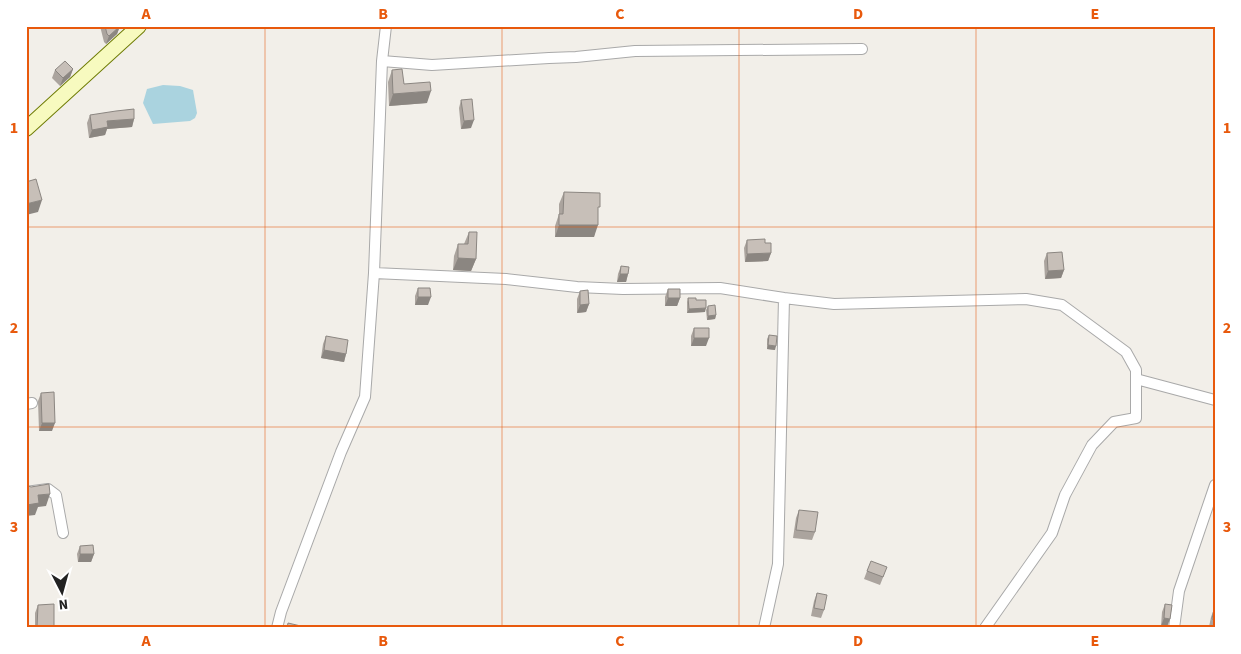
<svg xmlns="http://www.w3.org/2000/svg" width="1241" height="654" viewBox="0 0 1241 654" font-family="'Source Sans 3',sans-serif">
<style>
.water{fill:#aad3df}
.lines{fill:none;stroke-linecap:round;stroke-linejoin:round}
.minor-casing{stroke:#a9a9a9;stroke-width:12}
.secondary-casing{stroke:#707d05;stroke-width:16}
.minor{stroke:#fff;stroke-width:10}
.secondary{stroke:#f7fabf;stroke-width:14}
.wall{fill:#aba49e}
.shaded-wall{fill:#8b8681}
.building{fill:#c7bfb8;stroke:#8b8681}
.grid{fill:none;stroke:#e8590c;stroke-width:1;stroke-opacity:0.55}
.neatline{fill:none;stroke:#e8590c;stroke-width:2}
.grid-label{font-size:16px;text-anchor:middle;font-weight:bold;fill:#e8590c}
</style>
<rect width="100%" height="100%" fill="#f2efe9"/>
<!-- water -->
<path class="water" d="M163 85 180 86 193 90 197 113 195 118 190 121 153 124 143 103 147 89Z"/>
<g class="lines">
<!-- minor casing -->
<g class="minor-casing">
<path id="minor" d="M382 61 432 65 549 58 576 57 635 51 862 49
M374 273 382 61 386 26
M1136 379 1215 400
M26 404 32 403
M26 492 48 489 56 495 63 533
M277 628 281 612 341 452 365 397 374 273 506 279 577 287 623 289 720 288 784 298 834 304 1026 299 1062 305 1126 352 1136 370V418L1114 422 1092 445 1065 495 1052 533 985 628
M764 628 778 564 784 298
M1174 628 1179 591 1215 485"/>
</g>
<!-- secondary casing -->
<g class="secondary-casing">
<path id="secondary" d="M26 129 139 26"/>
</g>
<!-- minor -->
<use href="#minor" class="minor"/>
<!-- secondary -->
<use href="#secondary" class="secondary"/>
</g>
<!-- wall -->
<path class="wall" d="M100 26H120L117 34 106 44 104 42Z
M73 69 70 77 60 86 52 78 55 70Z
M392 70 404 84 427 103 389 106 388 82Z
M461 100 471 128 461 129 459 108Z
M90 115 134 119 132 127 107 129 105 135 89 138 87 123Z
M564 192 598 212 594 237H555V226L559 214V204Z
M469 232 476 259 471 271 453 270 454 256 458 244H464Z
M747 240 765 243 771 253 768 261 745 262 744 248Z
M1047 253 1064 270 1061 278 1045 279 1044 261Z
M621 266 628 274 626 282H617L618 274Z
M418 288 428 305H415V296Z
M668 289 680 298 677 306H665V297Z
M580 291 589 304 586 312 577 313V299Z
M688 298 696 300 705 312 687 313V302Z
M708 306 716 315 715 319 707 320 706 310Z
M694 328 706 346H691V336Z
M769 335 775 350 767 349V339Z
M326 336 346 354 344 362 321 358 323 344Z
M41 393 52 431H39L38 401Z
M799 510 815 532 812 540 793 538 796 518Z
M80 546 94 554 91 562H78L77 554Z
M867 571 884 575 880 585 864 579Z
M817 593 824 610 821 618 811 616 814 601Z
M1165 604 1167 627 1161 626 1162 612Z
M38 605 54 628H35V613Z
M1214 609H1215V628L1209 627 1211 617Z"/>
<!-- shaded-wall -->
<path class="shaded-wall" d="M120 26 117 34 106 44 109 36Z
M73 69 70 77 60 86 63 78Z
M431 91 427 103 389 106 393 94Z
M134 119 132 127 107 129 105 135 89 138 92 130 107 121Z
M474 120 471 128 461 129 464 121Z
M42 200 38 212 26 215V204Z
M559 225H598L594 237H555Z
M771 253 768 261 745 262 747 254Z
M458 258 476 259 471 271 453 270Z
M1064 270 1061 278 1045 279 1048 271Z
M620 274H628L626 282H617Z
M418 297H431L428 305H415Z
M668 298H680L677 306H665Z
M589 304 586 312 577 313 580 305Z
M706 308 705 312 687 313 689 309Z
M716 315 715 319 707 320 708 316Z
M694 338H709L706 346H691Z
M768 345 776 346 775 350 767 349Z
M324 350 346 354 344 362 321 358Z
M42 423H55L52 431H39Z
M50 494 46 506 38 507 35 515 26 516V508L27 505 38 495Z
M80 554H94L91 562H78Z
M1164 618 1170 619 1167 627 1161 626Z"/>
<!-- building -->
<path class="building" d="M105 26H120L109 36 107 34Z
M65 61 73 69 63 78 55 70Z
M402 69 404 84 430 82 431 91 393 94 392 70Z
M472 99 474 120 464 121 461 100Z
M134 109V119L107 121 108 127 92 130 90 115 116 111Z
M36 179 42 200 26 204V182Z
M564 192 600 193V207H598V225H559V214H563Z
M469 232H477L476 259 458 258V244H468Z
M765 239V243H771V253L747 254V240Z
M1062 252 1064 270 1048 271 1047 253Z
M621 266 629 267 628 274H620Z
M418 288H430L431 297H418Z
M668 289H680V298H668Z
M588 290 589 304 580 305V291Z
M688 298H696V300H706V308L689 309Z
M715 305 716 315 708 316V306Z
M694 328H709V338H694Z
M769 335 777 336 776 346 768 345Z
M326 336 348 340 346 354 324 350Z
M54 392 55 423H42L41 393Z
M49 484 50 494 38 495 39 503 27 505 26 485 31 487Z
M799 510 818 512 815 532 796 530Z
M93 545 94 554H80V546Z
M871 561 887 567 883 577 867 571Z
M817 593 827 595 824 610 814 608Z
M54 604V627H37L38 605Z
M1165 604 1172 605 1170 619 1164 618Z
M1214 609H1215V620L1212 619Z
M288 623 305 627V628H287Z"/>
<!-- grid -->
<path class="grid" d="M265 26V628M502 26V628M739 26V628M976 26V628M26 227H1215M26 427H1215"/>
<!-- border -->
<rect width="1241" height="654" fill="none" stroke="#ffffff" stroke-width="55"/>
<!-- north arrow -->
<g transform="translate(62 592) rotate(174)" stroke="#ffffff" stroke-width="4" paint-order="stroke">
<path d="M0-4L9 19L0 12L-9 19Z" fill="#222222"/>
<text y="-8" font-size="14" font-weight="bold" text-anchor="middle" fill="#222222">N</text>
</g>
<rect x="28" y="28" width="1186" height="598" class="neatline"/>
<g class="grid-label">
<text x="146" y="19">A</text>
<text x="383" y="19">B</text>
<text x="620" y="19">C</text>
<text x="858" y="19">D</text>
<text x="1095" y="19">E</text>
<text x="14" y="133">1</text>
<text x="1227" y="133">1</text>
<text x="14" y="333">2</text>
<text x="1227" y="333">2</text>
<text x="14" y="532">3</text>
<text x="1227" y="532">3</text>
<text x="146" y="646">A</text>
<text x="383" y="646">B</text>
<text x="620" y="646">C</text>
<text x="858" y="646">D</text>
<text x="1095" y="646">E</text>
</g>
</svg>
